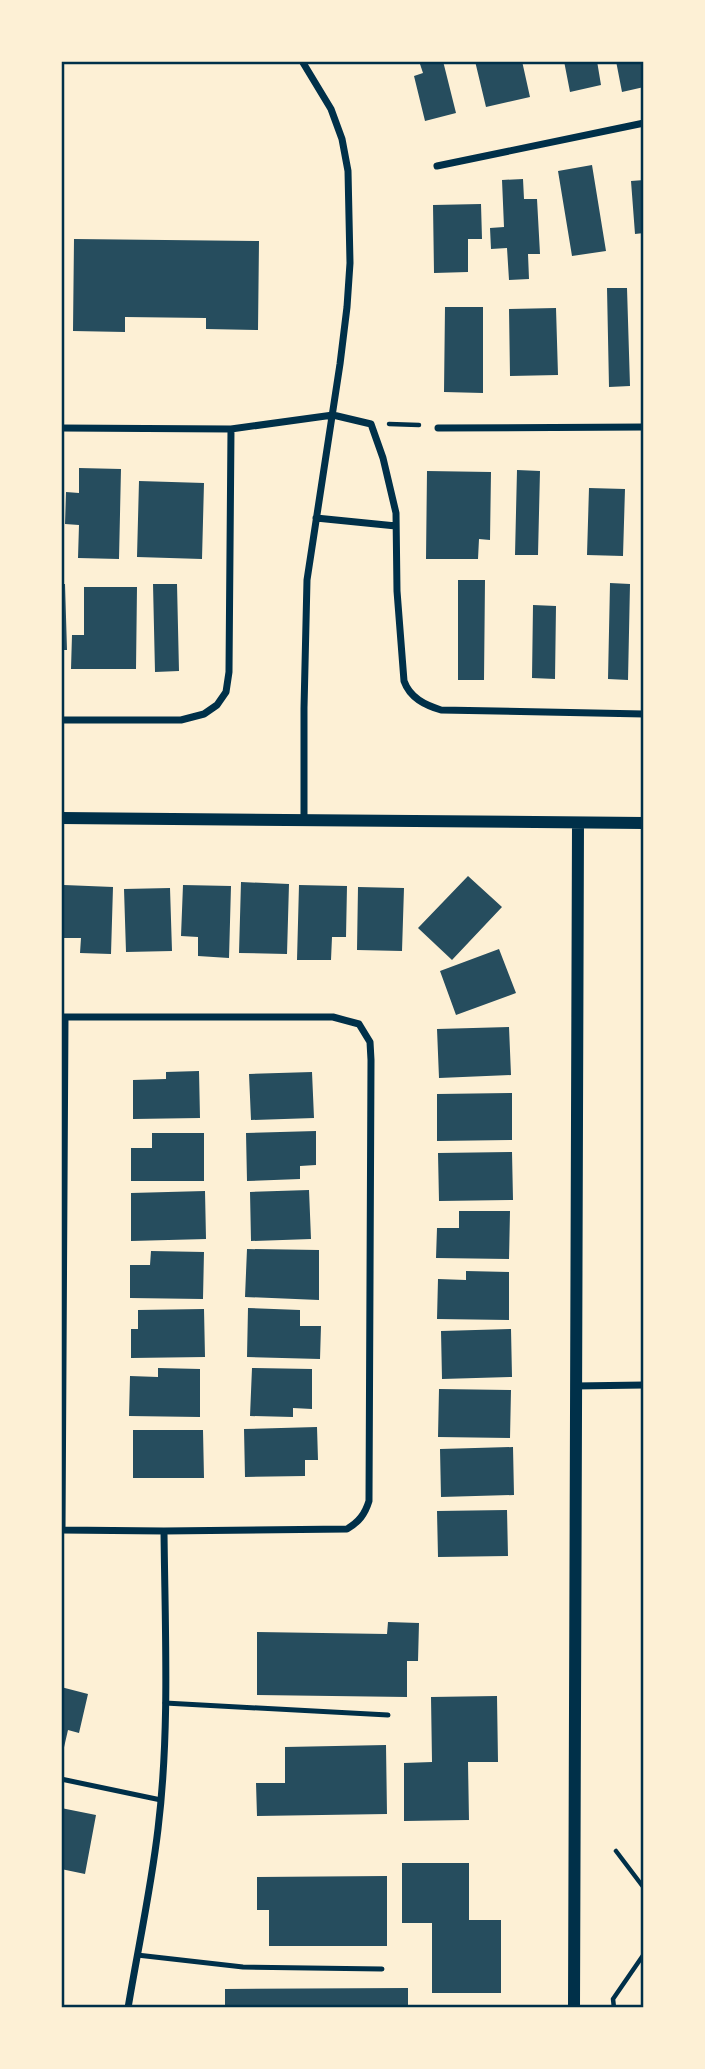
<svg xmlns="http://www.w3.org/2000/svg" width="705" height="2069" viewBox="0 0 705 2069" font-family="Poppins,sans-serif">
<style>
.building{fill:#264d5e}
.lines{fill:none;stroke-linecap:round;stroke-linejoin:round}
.path{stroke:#003049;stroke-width:4.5}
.service{stroke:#003049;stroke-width:5}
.minor{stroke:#003049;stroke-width:7}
.tertiary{stroke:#003049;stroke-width:12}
.neatline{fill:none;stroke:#003049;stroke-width:2.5}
</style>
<rect width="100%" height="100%" fill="#fdf0d5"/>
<!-- building -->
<path class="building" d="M419 61H443L456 113 425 121 414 76 423 73Z
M475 61H522L530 97 486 107Z
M564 61H597L601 85 570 92Z
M616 61H644V87L622 92Z
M592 165 606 251 572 256 558 171Z
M523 179 524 199H537L540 254H528L529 279 509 280 507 248 491 249 490 228 504 227 502 180Z
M644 180V233L635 234 631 181Z
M481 204 482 239H468V272L434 273 433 205Z
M74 239 259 241 258 330 206 329V318L125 317V332L73 331Z
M607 288H627L630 386 609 387Z
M445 307H483V393L444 392Z
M556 308 558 375 510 376 509 309Z
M79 468 121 469 119 559 78 558 79 525 65 524 66 492 79 493Z
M517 470 540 471 538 555H515Z
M427 471 491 472 490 540 479 539 478 559H426Z
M139 481 204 483 202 559 137 557Z
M589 488 625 489 623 556 587 555Z
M458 580H485L484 680H458Z
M610 583 630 584 628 680 608 679Z
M61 584H65L67 650H61Z
M153 584H177L179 671 155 672Z
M84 587H137L136 669H71L72 635H84Z
M533 605 556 606 555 679 532 678Z
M468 876 502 907 452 960 418 928Z
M241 882 289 884 287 954 239 953Z
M64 885 113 887 111 954 80 953 81 938H63Z
M183 885 231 886 229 958 198 956V937L181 936Z
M299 885 347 886 346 937H332L331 960H297Z
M358 887 404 888 402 951 357 950Z
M170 888 172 951 126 952 124 889Z
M499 949 516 993 456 1015 440 971Z
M509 1027 511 1075 439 1078 437 1029Z
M199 1071 200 1118 133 1119V1080L166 1079V1072Z
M312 1072 314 1118 251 1120 249 1074Z
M512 1093V1140L437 1141V1094Z
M316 1131V1165L300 1166V1179L247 1181 246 1133Z
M152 1133H204V1181H131V1148H152Z
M512 1152 513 1200 439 1201 438 1153Z
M309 1190 311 1239 251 1241 250 1192Z
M205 1191 206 1239 131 1241V1193Z
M459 1211H510L509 1259 436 1258 437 1228H459Z
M247 1249 319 1250V1300L245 1297Z
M151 1251 204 1252 203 1299 130 1298V1265H150Z
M466 1271 509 1272V1320L437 1319 438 1279 466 1280Z
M248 1308 300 1310V1326H321L320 1359 247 1357Z
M204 1309 205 1357 131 1358V1329H138V1310Z
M511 1329 512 1377 442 1379 441 1331Z
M158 1368 200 1369V1417L129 1416 130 1376 158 1377Z
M252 1368 312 1369V1409L293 1408V1417L250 1416Z
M439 1389 511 1390 510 1438 438 1437Z
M317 1427 318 1460H305V1476L245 1477 244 1429Z
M133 1430H203L204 1478H133Z
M513 1447 514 1495 441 1497 440 1449Z
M507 1510 508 1556 438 1557 437 1511Z
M388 1622 419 1623 418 1661H407V1697L257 1695V1632L387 1634Z
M61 1687 88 1694 79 1733 68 1730 62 1756Z
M497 1696 498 1762H468L469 1820 404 1821V1763L432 1762 431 1697Z
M386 1745 387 1814 257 1816 256 1783H285V1747Z
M61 1808 96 1815 85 1874 61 1869Z
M402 1863H469V1920H501V1993H432V1923H402Z
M387 1876V1946H269V1910H257V1877Z
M408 1988V2005H391V2008H225V1989Z"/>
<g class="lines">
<!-- path -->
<path class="path" d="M389 424 419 425
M616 1851 644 1888
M614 2008 613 1999 644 1954"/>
<!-- service -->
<path class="service" d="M165 1703 388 1715
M61 1779 161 1800
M137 1955 243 1967 382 1969"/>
<!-- minor -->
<path class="minor" d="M302 61 331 109 342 139 348 171 350 263 347 307 340 364 307 580 304 708V819
M437 166 644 123
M61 428 231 429 333 415 371 424 383 458 396 513 397 591 404 681C410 698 425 705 441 710L644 714
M438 428 644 427
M316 518 396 526
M61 720H181L204 714 217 705 226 692 229 672 231 429
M61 1017H333L359 1024 370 1042 371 1060 369 1501C365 1514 359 1522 347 1529L164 1531 61 1530
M575 1386 644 1385
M62 1530 65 1017
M128 2008C138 1948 151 1889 158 1829 170 1731 165 1630 164 1531"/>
<!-- tertiary -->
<path class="tertiary" d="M61 818 644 823
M574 2008 578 823"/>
</g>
<!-- border -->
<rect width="705" height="2069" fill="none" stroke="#fdf0d5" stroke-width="126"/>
<rect x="63" y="63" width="579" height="1943" class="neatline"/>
</svg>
